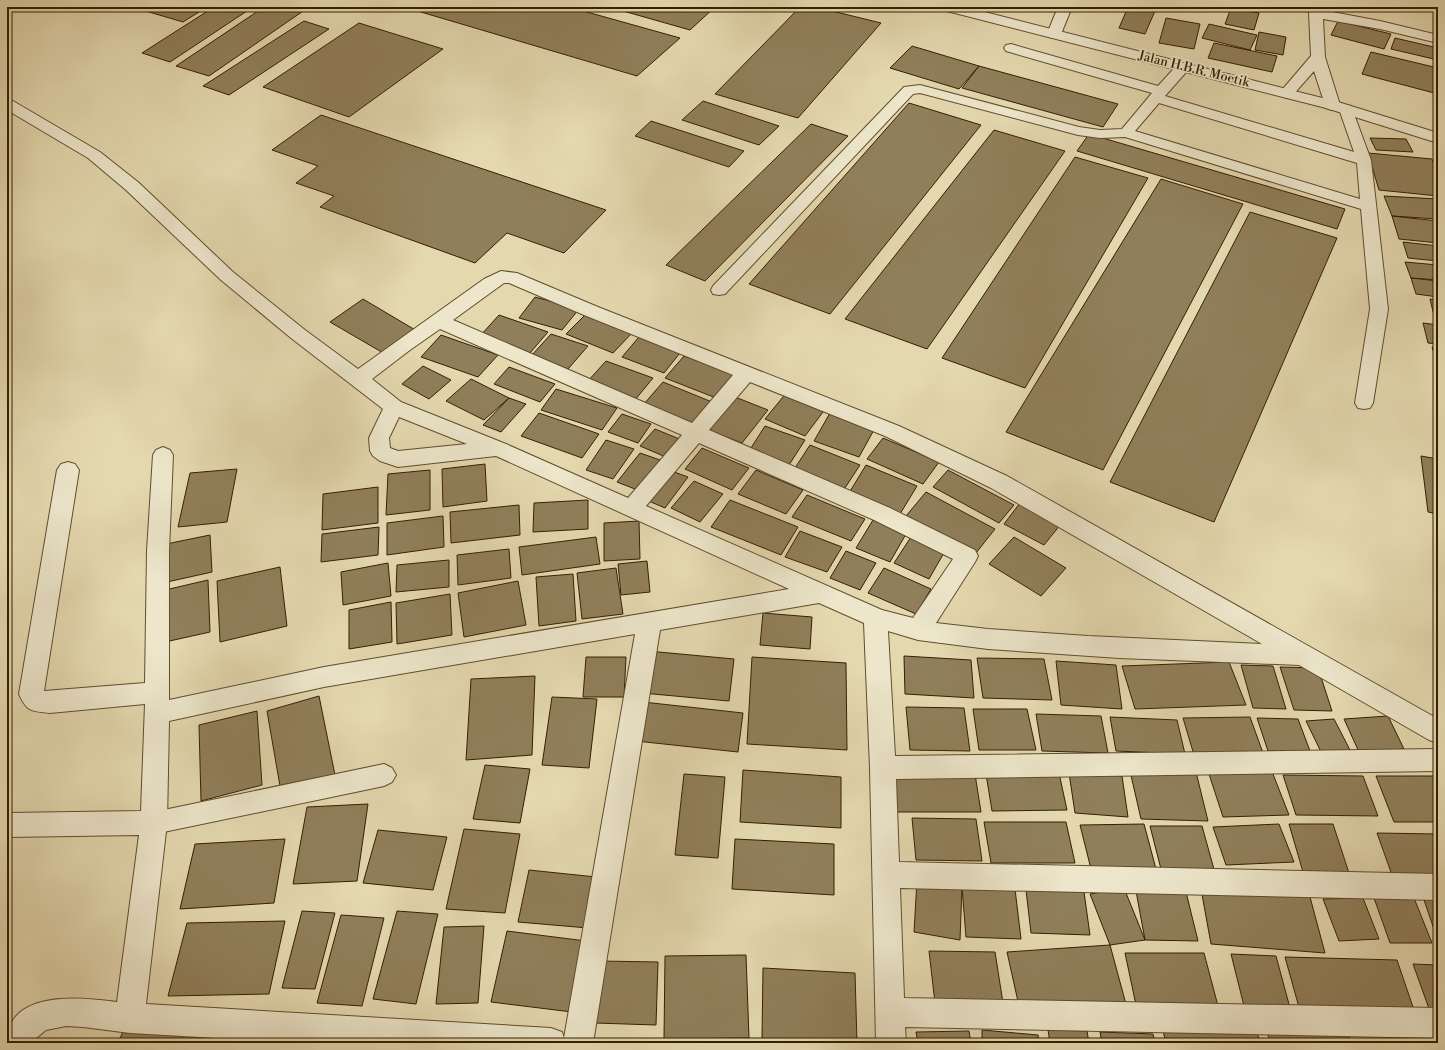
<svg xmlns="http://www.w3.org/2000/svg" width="1445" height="1050" viewBox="0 0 1445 1050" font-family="'Libre Bodoni',serif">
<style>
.building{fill:#907f5b;stroke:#341f01}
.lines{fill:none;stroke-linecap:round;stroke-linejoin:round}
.service-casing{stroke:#604d2c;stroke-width:2}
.minor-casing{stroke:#604d2c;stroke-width:2}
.tertiary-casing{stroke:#604d2c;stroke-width:2}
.service{fill:#ede6cb;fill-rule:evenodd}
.minor{fill:#ede6cb;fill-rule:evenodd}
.tertiary{fill:#ede6cb;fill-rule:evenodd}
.labels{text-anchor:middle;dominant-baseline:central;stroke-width:3.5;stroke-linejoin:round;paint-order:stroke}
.far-street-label{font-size:13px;fill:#341f01;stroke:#ede6cb}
</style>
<rect width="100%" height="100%" fill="#e4d8af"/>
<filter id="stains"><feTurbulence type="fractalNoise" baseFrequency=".005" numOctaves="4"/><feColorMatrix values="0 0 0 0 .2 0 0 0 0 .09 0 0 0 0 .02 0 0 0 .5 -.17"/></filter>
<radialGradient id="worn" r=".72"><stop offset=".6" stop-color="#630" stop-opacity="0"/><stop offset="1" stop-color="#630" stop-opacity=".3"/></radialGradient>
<!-- building -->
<path class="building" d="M132 7H207L183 22Z
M214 7H253L170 62 142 53Z
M264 7H309L209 76 176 66Z
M404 7H569L680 38 637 76Z
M609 7H715L690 30Z
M800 7H816L881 23 798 118 715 94Z
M1128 7 1155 11 1145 34 1119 28Z
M1231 8 1259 13 1254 30 1225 24Z
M1166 18 1200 24 1194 49 1159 43Z
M304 21 329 29 229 95 203 86Z
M1338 21 1391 34 1384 49 1331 35Z
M359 23 443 49 349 117 263 87Z
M1209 24 1257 35 1250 50 1202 38Z
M1259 32 1286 37 1283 55 1255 50Z
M1395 38 1438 48V60L1391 49Z
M1214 43 1277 56 1272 72 1208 58Z
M912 46 979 66 959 89 890 68Z
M1371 52 1438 68V94L1362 74Z
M979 66 1118 104 1103 127 962 88Z
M703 101 779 126 759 145 682 120Z
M909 103 981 125 830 314 749 284Z
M321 115 606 210 564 253 507 233 475 263 320 207 334 196 296 183 318 166 272 150Z
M651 121 744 151 729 167 635 136Z
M811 124 848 136 705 281 666 265Z
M994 130 1065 151 927 349 845 319Z
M1089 134 1345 209 1337 229 1077 151Z
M1370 138 1406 139 1413 152 1376 150Z
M1368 153 1432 159 1438 176V196L1379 190Z
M1075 157 1148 178 1025 388 942 358Z
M1161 179 1243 204 1103 470 1006 432Z
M1384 196 1438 199V219L1392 216Z
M1250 212 1337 238 1214 522 1110 482Z
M1392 216 1438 221V243L1399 239Z
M1403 242 1438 246V261L1408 258Z
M1405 262 1438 265V280L1411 278Z
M1411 278 1438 281V297L1416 294Z
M535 297 579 309 562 330 519 318Z
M363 299 417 331 385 354 330 322Z
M1430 299 1438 300V320H1435Z
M586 314 632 333 613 353 566 334Z
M499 315 548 332 530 353 480 336Z
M1423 323 1438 325V344L1428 343Z
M551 334 588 346 568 369 531 356Z
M441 335 498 355 478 377 421 357Z
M639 337 680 353 664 373 622 357Z
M1432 347 1438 348V365Z
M684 356 734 374 716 398 665 378Z
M606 361 653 378 635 400 587 382Z
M423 366 451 380 429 399 402 384Z
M509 367 555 384 540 402 494 384Z
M471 379 509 398 484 420 446 401Z
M663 382 712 402 693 425 643 405Z
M556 389 617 408 602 430 541 410Z
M787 392 826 408 805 436 765 419Z
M730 395 768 410 742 443 703 428Z
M509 398 526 404 501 432 483 425Z
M539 413 599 434 582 458 521 436Z
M830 413 875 428 859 457 814 441Z
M622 414 651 424 638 443 608 432Z
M765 426 805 440 789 465 749 451Z
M655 429 682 440 668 458 640 446Z
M883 438 939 462 923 484 867 459Z
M606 440 634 449 613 479 586 470Z
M810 445 860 465 843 491 793 471Z
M702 448 749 468 732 490 685 469Z
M640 453 663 461 640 491 617 482Z
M1421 456 1438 459V514L1428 512Z
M485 464 487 501 443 507 442 469Z
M866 465 917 486 900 514 849 493Z
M237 469 227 522 178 527 190 473Z
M666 469 688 477 665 508 644 499Z
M430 470V510L386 515 388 474Z
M756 470 803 490 786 514 738 494Z
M948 470 1014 505 999 523 933 487Z
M694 481 723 494 700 522 671 508Z
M378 487V523L322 530 323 494Z
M926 492 995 529 976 553 906 516Z
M807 495 865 519 851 541 792 517Z
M588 500V529L533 532 534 503Z
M730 500 798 527 781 555 711 527Z
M1020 503 1061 524 1044 545 1004 524Z
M519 505 520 535 451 543 450 512Z
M443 516 444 547 387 555V523Z
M873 520 906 534 890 562 856 548Z
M639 521 640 559 604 561V523Z
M379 527 378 555 321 562 322 534Z
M800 531 842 547 827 572 785 557Z
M210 535 212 572 167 582 166 544Z
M596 537 600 564 522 575 519 547Z
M911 537 945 551 929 579 894 563Z
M1014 537 1066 568 1041 596 989 564Z
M509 549 511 578 458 585 457 555Z
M846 551 876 563 860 590 830 578Z
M449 560V587L396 592 397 565Z
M647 561 650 592 621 595 618 564Z
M388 563 391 596 343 605 341 572Z
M280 567 287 626 220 642 217 581Z
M616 568 623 614 582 619 577 573Z
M884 568 931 589 916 614 868 593Z
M573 574 576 621 539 626 536 577Z
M208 580 210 632 165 642V590Z
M518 581 526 625 464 637 458 593Z
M450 594 452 635 397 644 396 603Z
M391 602 392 642 349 649V610Z
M763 613 812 617 810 649 760 645Z
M648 651 734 659 729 701 642 693Z
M904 656 971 660 974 698 905 694Z
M586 657H626L624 697H583Z
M752 657 846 663 847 750 747 744Z
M977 658 1044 659 1052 700 983 698Z
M1056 661 1116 665 1122 709 1061 705Z
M1229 662 1246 705 1135 709 1122 666Z
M1241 665 1273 666 1286 709 1253 708Z
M1280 667 1318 668 1332 711 1294 710Z
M535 676 532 755 466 760 471 679Z
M319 696 335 775 281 792 267 711Z
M552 697 597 699 589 768 542 765Z
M643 702 743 713 738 752 636 741Z
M906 707 964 708 970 751 910 750Z
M973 709H1027L1036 750H979Z
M257 711 262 785 201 801 199 725Z
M1036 714 1101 716 1108 753 1042 751Z
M1388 716 1404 749 1359 752 1344 719Z
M1110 717 1177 720 1185 754 1116 751Z
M1250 717 1263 753 1194 755 1183 718Z
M1257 718 1298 719 1310 751H1268Z
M1334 719 1352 754 1323 756 1306 721Z
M485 765 530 769 520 823 473 819Z
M1271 769 1289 815 1223 817 1208 771Z
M743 770 841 777V828L740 822Z
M1130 771 1196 772 1208 821 1141 819Z
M1059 773 1067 810 992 811 986 774Z
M1069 773 1122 776 1128 817 1075 813Z
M684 774 725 777 718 858 675 855Z
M893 774H975L981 812H897Z
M1283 775 1363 776 1378 816 1296 815Z
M1376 776H1438V822H1394Z
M368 804 357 881 293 884 307 807Z
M912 818 976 819 982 861 916 860Z
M984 822H1066L1075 863H991Z
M1144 824 1156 869H1091L1080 825Z
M1279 824 1294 862 1226 865 1213 827Z
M1289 824H1333L1349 873 1303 872Z
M1150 826H1202L1215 873H1162Z
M464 829 520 834 505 913 446 909Z
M378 830 447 837 433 890 363 883Z
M1377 833 1438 834V875H1392Z
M285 839 274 903 180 909 195 844Z
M735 839 834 844V895L732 889Z
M529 870 596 877 588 928 518 922Z
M917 880 962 887 960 940 914 932Z
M962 887 1015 889 1021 939 966 937Z
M1124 888 1145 940 1110 945 1090 894Z
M1201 889 1310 897 1325 953 1211 944Z
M1026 890 1084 892 1090 935 1031 933Z
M1136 891 1186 892 1198 941 1145 940Z
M1423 897 1438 898V941Z
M1363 898 1379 939 1339 941 1323 899Z
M1374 898H1414L1432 943H1390Z
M302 911 335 913 315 989 282 988Z
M397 911 438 914 416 1004 373 999Z
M341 915 384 918 362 1006 317 1003Z
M285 921 269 994 168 996 187 923Z
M484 926 478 1003 436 1004 444 927Z
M507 931 586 941 572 1012 491 1002Z
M1110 945 1127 1008 1021 1015 1007 952Z
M929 951 995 952 1003 1003H935Z
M1125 953H1204L1218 1006 1136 1005Z
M1231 954 1276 956 1290 1008 1244 1006Z
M746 955 749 1038 664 1039 665 956Z
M1285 957 1397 960 1415 1013 1300 1011Z
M600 961 658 962 656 1025 595 1023Z
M1413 964 1438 965V1018L1432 1017Z
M763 968 855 973 857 1043 762 1039Z
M1256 1028 1260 1043H1166L1163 1031Z
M124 1029 221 1040 219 1043H118Z
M982 1030 1038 1035 1039 1043H982Z
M1048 1030 1087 1031 1089 1043H1050Z
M969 1031 971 1043H918L916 1032Z
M1267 1031 1348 1033 1351 1043H1270Z
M1100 1032 1153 1034 1155 1043H1102Z
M1438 1036V1043H1363L1362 1040Z"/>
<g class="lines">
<!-- service casing -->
<g class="service-casing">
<path id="service" d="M1011 44 1158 86 1178 64H1188L1190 67 1188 70 1165 96 1354 152 1339 109 1341 106 1346 105 1351 106 1371 160 1388 309 1373 403 1370 408 1364 409 1358 408 1355 403 1370 309 1361 209 1125 137 1100 138 1078 135 920 93 913 94 725 294 719 295 713 294 711 290 713 286 904 87 920 85 1079 127 1100 130 1122 129 1152 93 1006 51 1004 48 1006 45ZM1159 103 1357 163 1360 199 1135 131Z
M384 764 392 768 396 775 392 782 384 786 154 834 145 831 142 823 145 815 154 812Z"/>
</g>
<!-- minor casing -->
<g class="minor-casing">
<path id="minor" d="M1058 7H1072L1061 34 1059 37 1054 38 1049 37 1047 34Z
M1307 7H1321L1322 10 1380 21 1438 35V43L1380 29 1323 19 1325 57 1340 105 1338 108 1332 110 1326 108 1314 71 1292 96 1287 98 1282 96 1279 93 1282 90 1311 56 1309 13Z
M7 99 13 101 100 152 138 182 233 272 305 330 358 369 484 279 501 271 517 273 598 307 899 426 1007 476 1438 719V743L1429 740 1299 665 1119 658 988 649 918 640 888 631 895 756 1438 749V771L896 779 899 862 1438 874V900L900 888 904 998 1438 1008V1038L905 1027 906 1043H876L870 768 864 623 819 603 660 630 593 1043H301L130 1033 83 1027 66 1026 46 1030 35 1039 33 1043H7C7 989 81 997 117 1002L139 835 7 837V813L141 811 145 704 50 713C31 711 27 712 19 694L57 470 61 464 68 462 75 464 79 470 44 691 145 683 147 551 153 455 156 450 163 447 170 450 173 455 169 551V700L324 667 789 589 496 456 398 467 380 461 373 456 370 451 369 438 383 409 291 338 221 280 126 190 88 158 7 110ZM504 283H509L584 315 733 375 692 423 453 320ZM440 329 682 435 628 498 506 444 401 402 372 379 410 350ZM750 382 885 436 991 488 1262 644 1088 636 988 629 936 623 975 562 978 556 975 550 890 508 709 430ZM399 417 467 444 398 451 390 448 389 438ZM699 443 874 520 953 559 913 618 882 610 646 506ZM635 634 564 1038 562 1032 551 1028 146 1004 167 823 169 721 324 687Z"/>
</g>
<!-- tertiary casing -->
<g class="tertiary-casing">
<path id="tertiary" d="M941 7H965L1338 102 1438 133V143L1326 108 943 10Z"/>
</g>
<!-- service -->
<use href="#service" class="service"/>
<!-- minor -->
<use href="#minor" class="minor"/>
<!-- tertiary -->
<use href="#tertiary" class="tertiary"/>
</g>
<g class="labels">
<!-- far-street labels -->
<g class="far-street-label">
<text transform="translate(1194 69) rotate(14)">Jalan H.B.R. Moetik</text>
</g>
</g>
<!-- margin -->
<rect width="1445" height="1050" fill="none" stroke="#e4d8af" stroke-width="24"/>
<rect x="8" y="8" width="1429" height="1034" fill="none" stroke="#341f01" stroke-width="2"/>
<rect x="12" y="12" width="1421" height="1026" fill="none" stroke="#341f01"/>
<rect width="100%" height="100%" filter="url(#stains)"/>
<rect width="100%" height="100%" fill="url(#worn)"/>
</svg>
